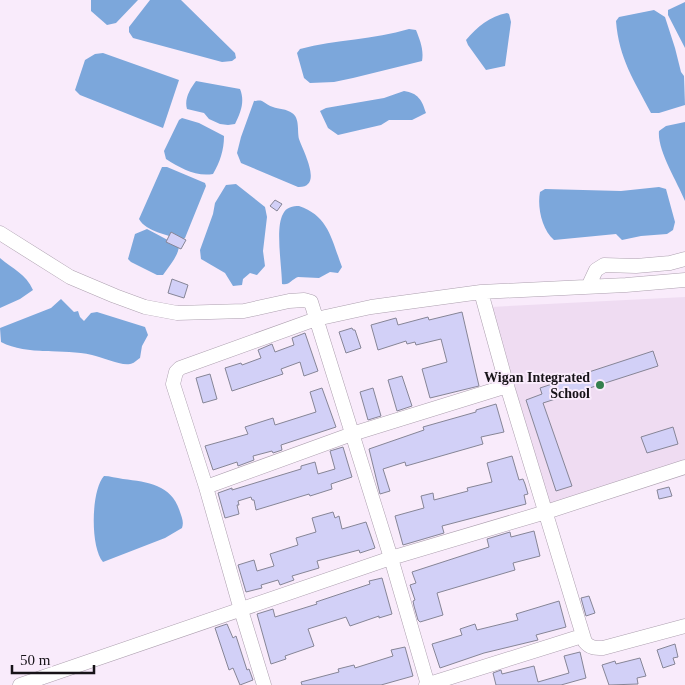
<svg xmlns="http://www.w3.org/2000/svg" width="685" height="685" viewBox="0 0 685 685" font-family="Georgia,serif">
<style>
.built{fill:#efdcf2}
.water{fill:#7ca7db}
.building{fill:#d2d0f7;stroke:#868596}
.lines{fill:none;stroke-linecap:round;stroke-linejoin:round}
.minor-casing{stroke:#ada0af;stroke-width:15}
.minor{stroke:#fff;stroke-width:14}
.poi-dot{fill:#35804e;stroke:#f9ebfb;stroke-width:2}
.labels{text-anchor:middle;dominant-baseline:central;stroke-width:4;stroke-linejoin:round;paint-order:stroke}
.poi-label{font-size:14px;font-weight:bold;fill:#171318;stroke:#f9ebfb;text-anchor:end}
</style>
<rect width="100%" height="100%" fill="#f9ebfb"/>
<!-- built -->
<path class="built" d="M685 297V463L551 507 491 307Z"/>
<!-- water -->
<path class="water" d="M91 0H138L116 23 107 25 91 11Z
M150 0H181L235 53 236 58 232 61 222 62 133 38 129 32V27Z
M685 2V48L668 15V10Z
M654 10 665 17 675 48 681 72 684 76 685 105 659 113H651C634 80 619 59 616 21L619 17Z
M507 13 509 14 511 22 505 66 486 70 468 45 466 40C477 27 490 16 507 13Z
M409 29 416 30C420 40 424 50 422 61L353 78 334 82 310 83 304 78 297 53 300 49C336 39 374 40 409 29Z
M103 53 179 80 163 128 80 95 75 90 85 60 95 54Z
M196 81 240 89C245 101 241 112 235 124L228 125 220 124 209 119 204 113 187 109C184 99 190 89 196 81Z
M404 91C418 93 422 100 426 113L412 120H389L381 125 338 135 328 128 320 111 326 108 384 98Z
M254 101C257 101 259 100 262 101 266 103 269 106 273 107 278 109 287 109 292 113 300 118 297 131 299 139 303 151 324 188 298 187L241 163 237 153 241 137Z
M182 118 199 123 224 136C224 150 220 162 213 174 196 177 180 168 166 159L164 151 179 120Z
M685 122V201C677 181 657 150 659 131L666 126Z
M162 167H167L205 183 206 186 185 238 182 240C169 235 146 232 139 219Z
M236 184 265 207 267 217 263 251 265 266 257 275 250 273 243 279 242 285 233 286 225 273 201 259 200 250 213 214 215 203 226 185Z
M659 187 666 189 675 222 673 230 667 234 641 236 622 240 616 234 554 240C542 230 537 207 540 192L545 189 621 191Z
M299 206C329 216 332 241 342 267L338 273 330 272 319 278 298 277C292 279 289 286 282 284 282 267 275 228 283 214 286 207 293 206 299 206Z
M147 229 179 246C178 257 169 266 163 275H157L131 262 128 259 135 234Z
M0 258C13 269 26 274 33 290L20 299 0 308Z
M61 299 74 312 78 311 80 317 84 321 91 313 97 312 145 327 148 335 142 346 140 358C137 360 133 364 130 364 121 366 102 357 92 355 63 348 28 356 1 342L0 328 51 308Z
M104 476C110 476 116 478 123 479 149 482 172 485 180 512 182 518 184 522 182 528L165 538 103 562C90 547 91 490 104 476Z"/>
<!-- building -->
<path class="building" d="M275 200 282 204 277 211 270 206Z
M171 232 186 240 181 249 166 242Z
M172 279 188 285 184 298 168 293Z
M462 312 479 386 430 398 422 369 447 362 441 339 416 345 415 342 407 344 406 341 378 350 371 325 396 318 398 325 428 317 429 320Z
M352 328 353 330H355L361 348 346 353 339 332Z
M305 333 318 371 304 376 300 362 281 369 283 374 232 391 225 368 241 363 242 365 261 358 258 350 272 344 275 352 294 345 292 338Z
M653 351 658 366 543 403 572 486 556 491 526 400 542 394 540 388Z
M210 374 217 399 203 403 196 378Z
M402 376 412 406 397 411 388 380Z
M322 388 336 427 281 445 282 450 273 453 272 451 253 456 254 460 238 466 237 462 213 470 205 446 248 434 245 427 273 418 275 425 316 412 310 392Z
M373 388 381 416 368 420 360 392Z
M496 404 504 432 481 437 483 444 406 466 405 462 383 469 390 491 380 494 369 449 424 430 423 427 476 412V410Z
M673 427 678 444 647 453 641 437Z
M343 447 352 477 331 484 332 489 310 496 309 494 256 510 254 500H252L251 497 238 501 239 505H237L239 514 225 518 218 493 232 488V490L301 469V466L315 462 318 474 335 469 330 451Z
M512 456 519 480 523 479 525 484 528 494 524 495 526 504 442 526 444 533 403 545 395 516 424 508 421 496 433 493 434 500 468 491 467 488 492 482 487 463Z
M669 487 672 496 659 499 657 490Z
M333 512 335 518 339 516 342 529 366 522 375 548 360 553 359 550 317 561 319 568 292 576 294 580 280 585 278 580 261 585 262 588 246 592 238 565 254 560 257 571 274 566 270 554 298 545 296 538 316 532 312 518Z
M534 531 540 556 513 563 515 570 437 593 443 615 420 622 418 620 414 606 413 601 415 600 410 585 416 583 412 572 489 547 487 539 510 532 511 537Z
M382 578 392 614 379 618V616L350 626 346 617 308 629 314 646 285 656 286 659 271 664 257 614 273 609 275 617 317 604 316 602 370 584 369 581Z
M589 596 595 613 586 616 581 598Z
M559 601 566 627 536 635 538 640 484 653 440 668 432 644 462 635 460 629 475 624 477 630 518 620 516 614Z
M227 624 233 638 236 636 247 670 249 669 253 680 240 685 233 668 229 670 215 628Z
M675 644 678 657 673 658 675 664 663 668 657 650Z
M405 647 413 676 381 685H302L301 682 339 672 338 669 354 665 355 668 393 656 391 650Z
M580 652 586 678 561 685H496L493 673 501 670 502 674 534 666 538 682 569 673 564 656Z
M640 658 646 676 637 678 638 684 609 685 602 665 615 661 616 664Z"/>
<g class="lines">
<!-- minor casing -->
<g class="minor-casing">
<path id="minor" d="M0 233 70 277 115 296 145 307 177 313 244 311 289 301 304 300 311 302 391 558 428 685
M588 287 596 270 604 265 636 266 670 263 685 259
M481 292 507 386 585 642C590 648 595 648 603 648L685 626
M206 487 352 434 507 386
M20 685 391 558 546 512 685 467
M264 685 241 610 206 487 173 384 176 372 180 368 316 319 371 307 481 292 626 285 685 280
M426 685 582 636"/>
</g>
<!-- minor -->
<use href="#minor" class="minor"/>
</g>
<!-- markers -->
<circle class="poi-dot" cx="600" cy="385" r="5"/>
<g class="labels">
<!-- poi labels -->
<g class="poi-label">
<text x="590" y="377">Wigan Integrated<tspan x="590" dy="16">School</tspan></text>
</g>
</g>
<!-- scale -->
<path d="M12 665v8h82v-8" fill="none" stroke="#171318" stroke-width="2.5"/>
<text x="20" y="665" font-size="15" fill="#171318" stroke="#f9ebfb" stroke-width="4" paint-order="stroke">50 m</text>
</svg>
